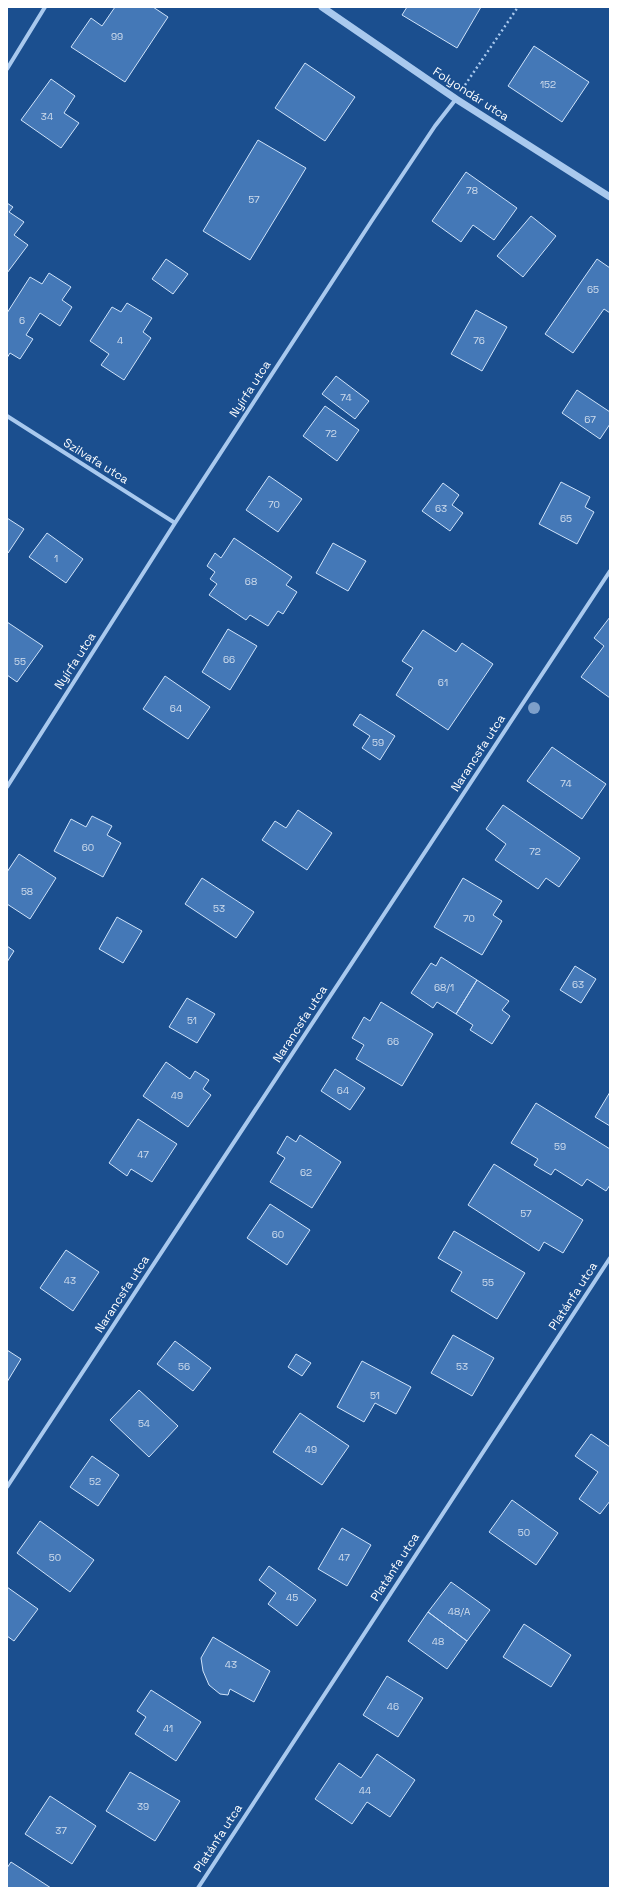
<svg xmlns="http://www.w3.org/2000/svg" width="617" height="1895" viewBox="0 0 617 1895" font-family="'Space Grotesk',sans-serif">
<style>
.building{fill:#4478b7;stroke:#cfe3fa}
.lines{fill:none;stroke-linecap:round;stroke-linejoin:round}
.path{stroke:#a9c9ee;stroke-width:2.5;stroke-dasharray:2 3;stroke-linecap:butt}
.minor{stroke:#a9c9ee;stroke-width:4}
.tertiary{stroke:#a9c9ee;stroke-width:7}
.tree{fill:#7ea0ca}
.labels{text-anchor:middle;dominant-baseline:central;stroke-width:3.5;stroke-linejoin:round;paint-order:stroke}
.number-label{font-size:10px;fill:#d0dded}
.street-label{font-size:12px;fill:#fff;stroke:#1b4f8f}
</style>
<rect width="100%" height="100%" fill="#1b4f8f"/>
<!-- building -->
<path class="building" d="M115 7H153L168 17 125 82 71 47 91 18 102 26Z
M407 7H481L457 48 402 15Z
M534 46 589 82 562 122 508 86Z
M305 63 355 97 325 141 275 108Z
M51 79 75 96 64 113 79 123 61 148 21 120Z
M258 140 306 168 250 260 203 231Z
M466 172 517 208 494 240 473 225 461 242 432 221Z
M7 203 13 207 9 212 24 222 14 235 28 245 7 273Z
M531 216 556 236 523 277 497 256Z
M166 259 188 274 173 294 152 279Z
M597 259 610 268V313L604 309 573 353 545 334Z
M49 273 71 287 62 300 72 307 60 326 40 313 26 335 33 339 20 359 10 353 7 358V313L30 277 42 284Z
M127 303 152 318 143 332 151 338 124 380 101 365 109 354 90 341 112 307 121 312Z
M476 310 507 327 482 371 451 354Z
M336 376 369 401 355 419 322 394Z
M577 390 610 412V424L600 439 562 413Z
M325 406 359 430 337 461 303 436Z
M269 476 302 499 278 532 246 510Z
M561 482 590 497 585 507 594 512 577 544 539 524Z
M443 483 459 495 452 505 463 513 450 531 422 511Z
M7 518 24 529 8 553 7 552Z
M47 533 83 559 66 583 29 557Z
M234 538 292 577 286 585 297 592 283 614 278 611 268 626 250 615 246 620 209 595 217 584 210 579 215 572 207 566 215 553 221 558Z
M333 543 366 561 348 591 316 573Z
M610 617V698L581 677 604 646 594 638Z
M7 622 43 646 17 682 7 675Z
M228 629 257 646 230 690 202 672Z
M423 630 456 652 462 643 493 664 448 730 396 695 413 668 402 661Z
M165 676 210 707 188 739 143 709Z
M360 714 395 736 380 760 362 748 370 736 353 725Z
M552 747 606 784 582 819 527 781Z
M503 805 580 858 559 887 546 878 538 889 495 860 506 844 486 829Z
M298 810 332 833 307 870 262 840 275 821 286 828Z
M92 816 112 826 107 835 121 843 103 877 54 851 71 819 86 827Z
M19 854 56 878 30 919 7 904V872Z
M202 878 254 912 236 938 185 904Z
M463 878 502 901 493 915 502 921 482 955 434 927Z
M117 917 142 931 123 963 99 949Z
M7 946 14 951 7 962Z
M441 957 477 980 456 1014 437 1002 433 1008 411 993 431 963 436 966Z
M575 966 596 979 581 1003 560 990Z
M477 980 509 1001 502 1010 510 1016 492 1044 470 1030 473 1025 456 1014Z
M187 998 215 1014 197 1043 169 1027Z
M381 1002 433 1034 402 1086 356 1059 364 1045 352 1038 364 1017 370 1021Z
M166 1062 190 1079 195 1071 209 1080 203 1089 211 1095 188 1127 143 1096Z
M335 1069 365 1088 350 1110 321 1091Z
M610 1092V1126L595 1117Z
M536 1103 610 1149V1185L606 1191 587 1179 582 1186 555 1169 551 1175 534 1165 538 1159 511 1143Z
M138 1119 177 1144 152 1182 131 1169 127 1176 109 1163Z
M300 1135 341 1162 312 1208 270 1182 285 1158 277 1153 287 1136 296 1142Z
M494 1164 583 1220 563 1253 544 1242 539 1251 468 1205Z
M270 1204 310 1230 287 1265 247 1238Z
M454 1231 525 1273 497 1319 451 1291 462 1272 438 1258Z
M66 1250 99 1272 73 1311 40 1288Z
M453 1335 494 1358 472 1396 431 1373Z
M175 1341 211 1368 193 1391 157 1364Z
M7 1350 21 1359 7 1382Z
M296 1354 311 1363 302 1376 288 1367Z
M362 1361 411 1387 396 1414 375 1403 364 1422 337 1407Z
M139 1390 178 1426 149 1457 110 1420Z
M300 1413 349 1446 322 1485 273 1452Z
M591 1434 610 1447V1501L600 1514 579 1499 598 1472 575 1456Z
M92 1456 119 1475 98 1506 70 1487Z
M512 1500 558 1533 536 1565 489 1532Z
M40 1521 94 1560 70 1592 17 1553Z
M342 1528 371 1545 347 1586 318 1569Z
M269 1566 316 1600 297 1626 268 1604 276 1593 259 1580Z
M451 1582 490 1610 467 1641 428 1612Z
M7 1587 38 1609 14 1641 7 1636Z
M428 1612 467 1641 447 1669 408 1641Z
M524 1624 571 1655 551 1687 503 1657Z
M213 1637 270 1671 254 1702 230 1689 228 1695 220 1694 209 1685 203 1671 201 1658Z
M387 1676 423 1698 398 1737 363 1715Z
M151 1690 201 1722 176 1761 135 1734 146 1717 137 1711Z
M377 1754 415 1780 390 1817 367 1802 352 1824 315 1799 339 1763 361 1778Z
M130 1772 180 1801 155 1841 106 1811Z
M50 1796 96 1826 72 1864 25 1834Z
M11 1862 51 1888H7V1868Z"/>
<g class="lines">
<!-- path -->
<path class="path" d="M465 85 518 7"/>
<!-- minor -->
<path class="minor" d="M7 69 45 7
M7 416 175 523
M7 787 175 523 371 222 435 126 456 99
M7 1487 610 571
M198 1888 610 1258"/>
<!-- tertiary -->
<path class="tertiary" d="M322 7 456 99 610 197"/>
</g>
<!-- trees -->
<circle class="tree" cx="534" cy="708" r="6"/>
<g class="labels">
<!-- number labels -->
<g class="number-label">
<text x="117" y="36">99</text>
<text x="548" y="84">152</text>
<text x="47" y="116">34</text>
<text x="472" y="190">78</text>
<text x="254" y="199">57</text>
<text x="593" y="289">65</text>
<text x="22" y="320">6</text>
<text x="120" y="340">4</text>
<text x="479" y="340">76</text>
<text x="346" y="397">74</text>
<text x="590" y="419">67</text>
<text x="331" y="433">72</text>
<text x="274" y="504">70</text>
<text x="441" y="508">63</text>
<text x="566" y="518">65</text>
<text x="56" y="558">1</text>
<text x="251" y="581">68</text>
<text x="229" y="659">66</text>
<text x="20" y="661">55</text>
<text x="443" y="682">61</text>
<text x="176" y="708">64</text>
<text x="378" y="742">59</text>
<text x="566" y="783">74</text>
<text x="88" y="847">60</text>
<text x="535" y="851">72</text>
<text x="27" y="891">58</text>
<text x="219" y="908">53</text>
<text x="469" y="918">70</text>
<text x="578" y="984">63</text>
<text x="444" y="987">68/1</text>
<text x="192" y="1020">51</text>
<text x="393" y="1041">66</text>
<text x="343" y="1090">64</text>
<text x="177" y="1095">49</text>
<text x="560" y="1146">59</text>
<text x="143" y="1154">47</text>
<text x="306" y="1172">62</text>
<text x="526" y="1213">57</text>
<text x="278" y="1234">60</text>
<text x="70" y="1280">43</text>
<text x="488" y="1282">55</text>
<text x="184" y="1366">56</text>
<text x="462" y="1366">53</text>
<text x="375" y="1395">51</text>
<text x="144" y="1423">54</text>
<text x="311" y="1449">49</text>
<text x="95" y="1481">52</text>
<text x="524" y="1532">50</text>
<text x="55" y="1557">50</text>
<text x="344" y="1557">47</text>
<text x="292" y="1597">45</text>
<text x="459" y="1611">48/A</text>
<text x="438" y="1641">48</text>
<text x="231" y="1664">43</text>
<text x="393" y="1706">46</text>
<text x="168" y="1728">41</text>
<text x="365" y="1790">44</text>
<text x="143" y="1806">39</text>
<text x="61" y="1830">37</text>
</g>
<!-- street labels -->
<g class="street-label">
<text transform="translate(471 94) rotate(33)">Folyondár utca</text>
<text transform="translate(250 389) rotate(-57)">Nyírfa utca</text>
<text transform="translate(96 461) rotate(32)">Szilvafa utca</text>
<text transform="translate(75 661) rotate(-57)">Nyírfa utca</text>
<text transform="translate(478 753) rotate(-57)">Narancsfa utca</text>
<text transform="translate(300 1024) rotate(-57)">Narancsfa utca</text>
<text transform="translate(122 1294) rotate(-57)">Narancsfa utca</text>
<text transform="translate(573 1296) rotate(-57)">Platánfa utca</text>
<text transform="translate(395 1567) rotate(-57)">Platánfa utca</text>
<text transform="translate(218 1838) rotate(-57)">Platánfa utca</text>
</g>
</g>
<!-- border -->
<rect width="617" height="1895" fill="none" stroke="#ffffff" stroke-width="16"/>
</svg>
